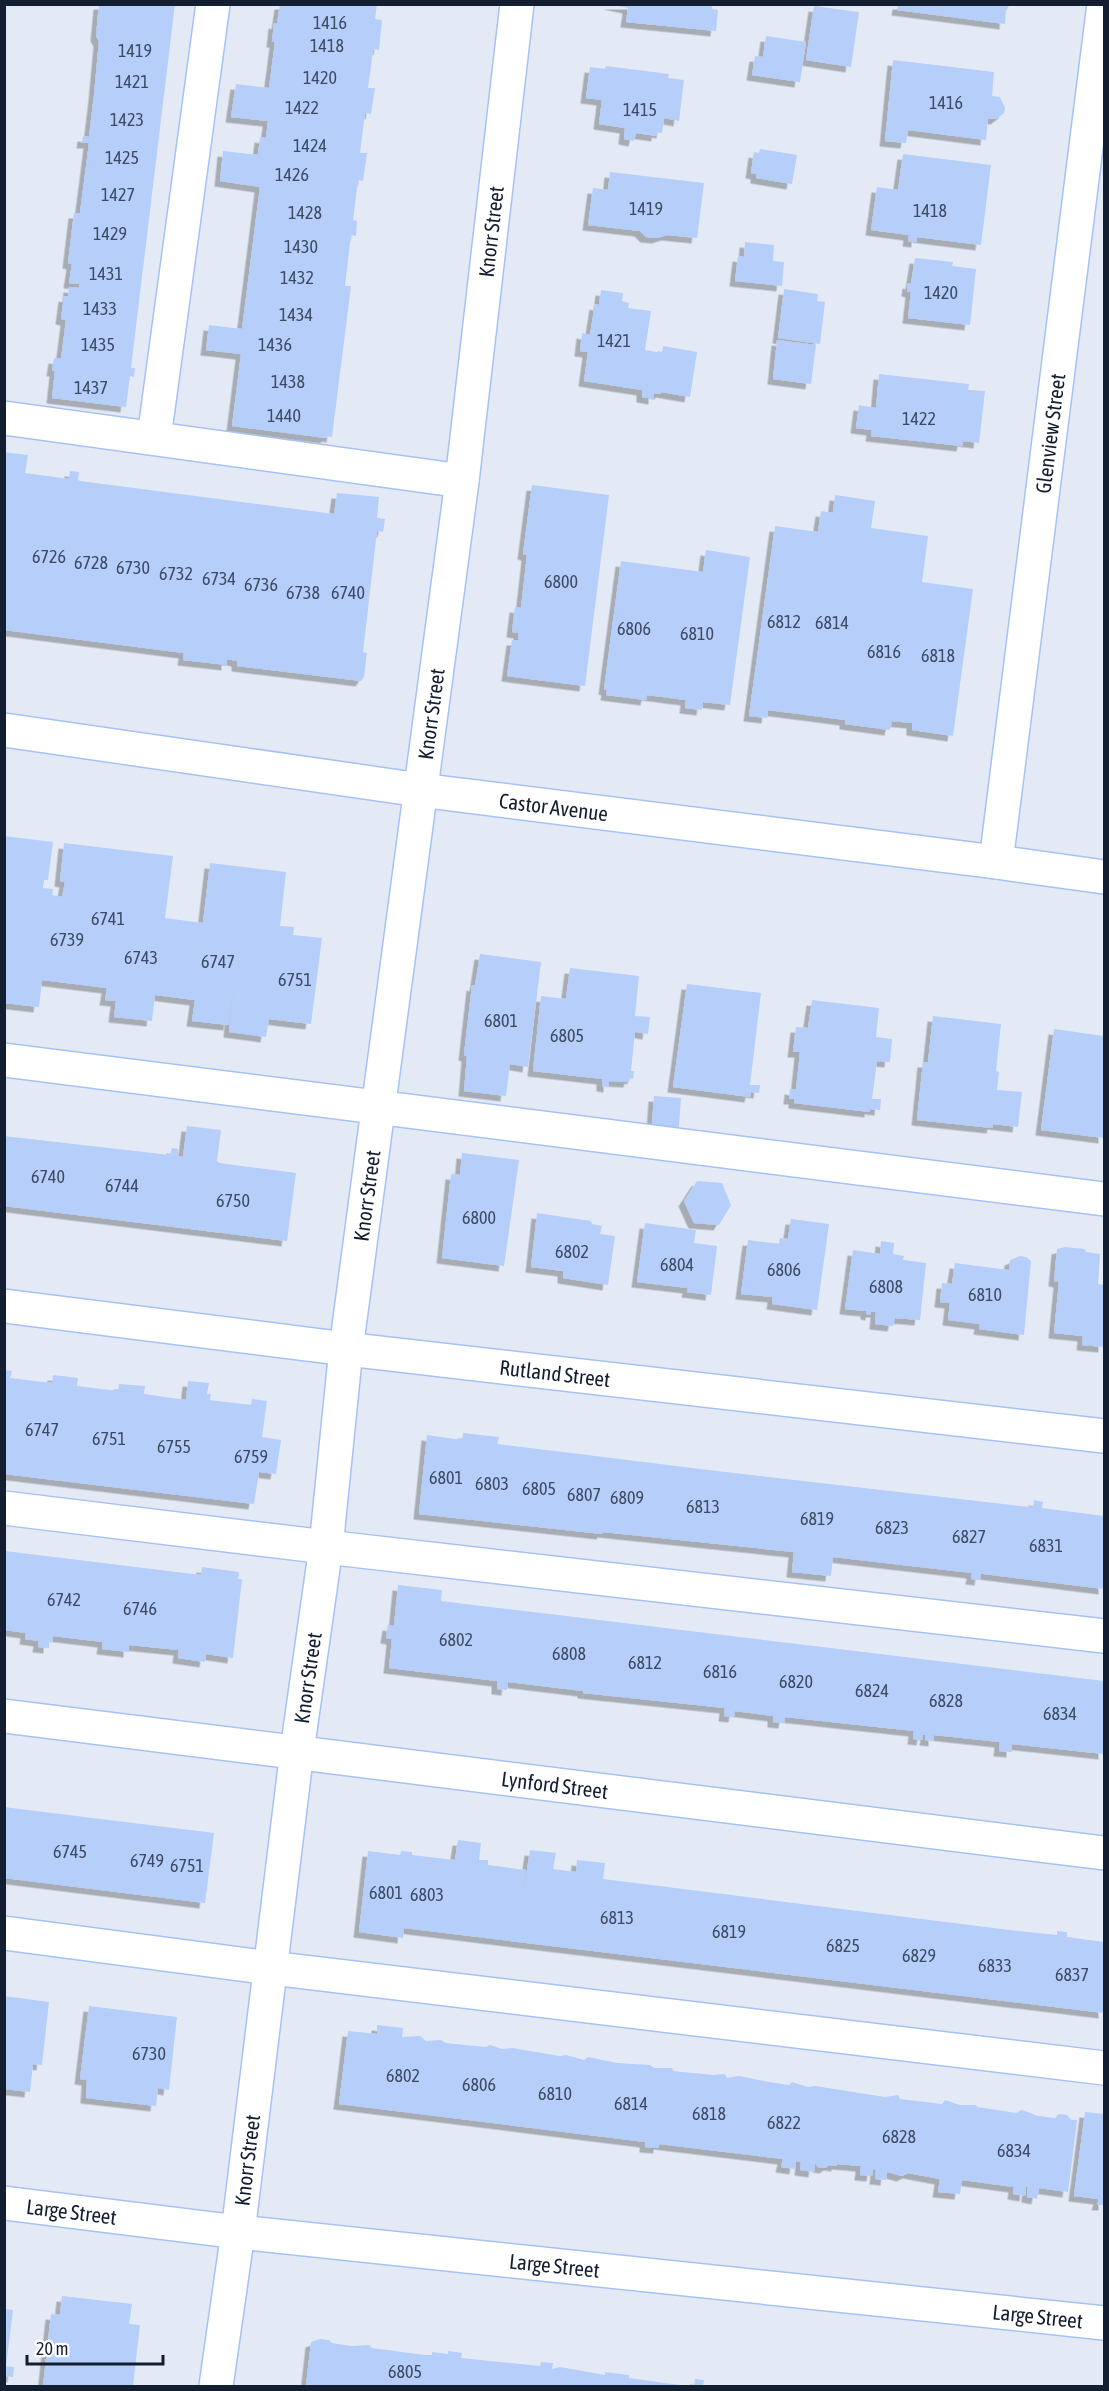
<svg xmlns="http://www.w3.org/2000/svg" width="1109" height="2391" viewBox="0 0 1109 2391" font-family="'Asap Condensed',sans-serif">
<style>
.building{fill:#b6cefa;filter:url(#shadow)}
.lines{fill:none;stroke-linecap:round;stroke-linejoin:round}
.minor-casing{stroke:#a6c2f5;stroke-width:36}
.major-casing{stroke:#a6c2f5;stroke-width:36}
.minor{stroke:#fff;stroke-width:33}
.major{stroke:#fff;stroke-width:33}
.labels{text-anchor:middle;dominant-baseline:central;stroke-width:6;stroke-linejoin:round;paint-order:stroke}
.number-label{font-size:18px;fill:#3c4a63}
.street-label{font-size:21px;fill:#141e31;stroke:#fff}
</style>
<defs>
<filter id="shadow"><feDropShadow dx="-5.5" dy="5.5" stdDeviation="0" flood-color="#0004"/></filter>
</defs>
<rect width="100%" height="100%" fill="#e4eaf5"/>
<!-- building -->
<path class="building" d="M99 4H175L131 368H135L134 377 130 376 126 407 52 398 55 371H52L54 358 61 359 66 320 61 319 64 296 68 297 69 287 79 288V284L69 283 72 264 68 263 74 213H80L89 143H82L83 136 89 137 94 95 99 41 96 36Z
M280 4H377L375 19 382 20 379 50 373 49 371 67 368 88H375L371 114 365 113 360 153H367L363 181 358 180 353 220 357 221 356 236 351 235 345 286H351L332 437 327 436 326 438 232 426 241 354 206 350 209 325 242 329 260 187 220 181 223 151 258 155 260 137 266 138 268 121 231 117 236 84 269 88 275 42H272L274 23 277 24Z
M609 4H712V9L718 10 716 31 626 22 628 8Z
M898 4H1010L1006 11 1005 24 897 10Z
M814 6 859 12 851 67 806 60Z
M766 36 806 42 800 82 752 75 755 56 763 57Z
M893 60 994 72 992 96 1000 97 1005 108 1004 113 996 119 988 118 986 140 908 130 906 143 885 141Z
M606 66 669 74 668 78 684 80 679 121 664 118 662 133 657 132V136L636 133 634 141 624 139 625 128 599 124 602 100 586 98 590 67 605 69Z
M760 149 797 155 792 184 756 178V174L751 173 754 152 759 153Z
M903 154 991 165 981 245 917 237V242L908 241 909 235 871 230 877 187 898 190Z
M610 172 704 183 697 238 667 235 657 238 646 237 640 231 588 225 593 188 608 190Z
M745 242 774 245 773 261 784 262 782 286 735 281 738 256 744 257Z
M915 258 953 262 952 266 976 269 970 325 908 318 911 292 907 291 908 283 911 284Z
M784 289 818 294 817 301 825 302 820 344 778 338Z
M601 290 623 293 622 301 629 303 628 308 651 311 645 350 662 353 663 346 697 352 690 397 661 392 660 394 654 393V399L642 397V390L584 381 588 352 580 351 582 333 590 335 595 304 599 305Z
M777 340 816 345 811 384 773 379Z
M879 374 969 384 968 390 985 391 979 443 963 441 962 446 871 436 872 430 856 428 859 405 876 408Z
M4 452 28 455 25 473 69 479 70 471 79 472 78 480 80 481 334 514 337 493 379 497 377 518 385 519 383 532 377 531 363 652 367 653 364 677 361 681 237 666V661L232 660H227V665L183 660 184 653 4 630Z
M532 485 609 495 585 686 507 676 512 640H518L519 633 512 632 515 607 521 608 527 555 523 554Z
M835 495 875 501 871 528 928 536 922 582 973 589 953 736 912 730V723L892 721 890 730 845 724V720L768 710 767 718 749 716 775 526 818 532 821 511 833 513Z
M706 550 750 557 730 705 703 702 702 710 685 708 686 700 647 695 646 700 606 695 607 690 604 689 621 561 703 572Z
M4 836 53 842 48 880H44L43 888 53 889 52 895 62 897 65 882 60 881 64 843 173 856 165 918 203 923 210 863 286 872 280 926 294 927 293 935 322 938 311 1024 269 1019 266 1037 229 1032 235 973 229 1025 192 1021 195 1000 155 995 152 1021 114 1017 116 1001 105 1000 107 988 42 980 39 1007 4 1003Z
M480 954 541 962 528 1067 510 1064 506 1096 464 1091 467 1056 464 1055 472 985 475 986Z
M570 968 639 976 635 1016 650 1017 648 1034 635 1032 631 1071H634L633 1079 630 1078 629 1082 609 1081V1087L602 1086V1079L533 1071 541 996 566 999Z
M687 984 761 993 750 1085H760L759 1093 751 1092 750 1097 673 1087Z
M812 1000 879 1008 876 1037 892 1039 890 1062 877 1061 872 1099H881L880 1110 870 1109V1112L794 1103V1099H789L790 1089 796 1090 800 1052H793L796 1027 808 1028Z
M933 1016 1001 1024 996 1071 999 1072 997 1090 1022 1092 1018 1127 993 1124 992 1128 917 1120 923 1062H928Z
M1054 1029 1104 1036V1138L1041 1130Z
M654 1096 681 1098 678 1140 651 1138Z
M187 1126 221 1130 217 1161 219 1163 296 1173 287 1241 4 1206V1136L170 1155 172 1148 178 1149V1156L183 1157Z
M462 1153 519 1160 504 1266 442 1258 451 1174 460 1175Z
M697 1181 722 1183 731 1205 719 1225 694 1223 684 1201Z
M537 1213 591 1221 592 1224 602 1226 600 1234 615 1236 608 1285 563 1278V1271L531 1267Z
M791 1219 829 1224 817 1310 772 1304 773 1297 741 1294 748 1240 779 1244 780 1238 788 1239Z
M645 1223 696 1230 694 1243 717 1246 711 1295 687 1292 688 1288 637 1282Z
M881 1241 894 1243 893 1254 904 1256 903 1260 926 1263 920 1320 895 1318 893 1326 875 1324 876 1312H871V1315L866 1314V1311L845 1309 853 1250 880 1254Z
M1065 1247 1085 1249 1086 1252 1100 1254 1098 1284 1104 1285V1347L1082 1345 1083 1336 1054 1333 1059 1282 1054 1281 1057 1249Z
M1020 1256 1026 1257 1031 1261 1024 1335 979 1329 980 1324 948 1320 950 1303 940 1302 942 1283 952 1284 955 1263 1009 1270 1010 1260Z
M4 1370 12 1371 10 1378 52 1383 53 1375 78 1378 77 1386 118 1391 119 1384 145 1386 144 1394 186 1400 188 1381 209 1383 207 1394H211L210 1400 251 1405 252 1399 267 1401 262 1437 281 1440 276 1474 259 1472 254 1504 4 1474Z
M463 1433 499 1437 497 1444 725 1472 1030 1507H1033L1034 1500 1043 1502 1042 1508 1104 1516V1589L984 1574H981L980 1580 971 1579 972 1573 833 1557 831 1576 792 1572 794 1552 603 1532 602 1534 419 1514 427 1435 462 1440Z
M5 1551 201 1575 202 1567 239 1572 238 1579H242L233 1658 206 1654 205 1662 178 1658 179 1650 129 1645V1652L102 1649 103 1642 53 1636V1642H49V1648L38 1647 39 1641 25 1639 26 1633 5 1630Z
M398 1585 442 1590 441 1601 1104 1681V1754L1012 1744V1752L999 1751 1000 1742 934 1735V1741L925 1740 926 1735 923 1734 922 1740 913 1739 914 1731 785 1717 784 1723 773 1722V1716L735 1711 734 1717 724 1716 725 1708 583 1693V1691L508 1682 507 1690 497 1689V1681L389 1668 392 1639 386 1638 388 1625 394 1626Z
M4 1807 214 1833 205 1903 4 1878Z
M458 1840 481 1843 479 1860H488V1865L526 1870 522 1903 530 1850 556 1853 553 1869 576 1872 577 1860 605 1863 603 1879 1018 1931 1057 1935V1931L1067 1932V1937L1104 1942V2013L404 1928 403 1938 359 1932 368 1851 400 1855 401 1851 412 1852V1855L455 1860Z
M4 1996 49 2002 42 2065 33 2064 30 2092 4 2089Z
M89 2006 177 2017 169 2090 158 2088 156 2106 86 2098 87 2080 80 2079Z
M377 2025 403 2028 402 2037 420 2036 426 2041 441 2040 446 2043 465 2045 486 2047 490 2045 502 2049 512 2048 560 2056 566 2055 584 2060 588 2057 617 2063 650 2065 654 2068H672L673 2071 713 2075 725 2074 727 2078 739 2076 769 2082 789 2085 792 2082 808 2087 815 2086 885 2097 898 2095 900 2099 942 2104 945 2100 960 2105H976L977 2107 1016 2113 1022 2110 1038 2116 1055 2118 1059 2114 1067 2115 1071 2120H1077L1068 2192 1039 2188 1037 2199 1027 2197 1028 2187 1026 2186 1025 2196 1013 2194 1014 2187 962 2180 960 2194 938 2192 940 2179 908 2173 902 2176 887 2172 886 2180 875 2179 876 2170 873 2169 872 2176 860 2175 861 2166 837 2164V2166L829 2165 825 2168 818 2167 815 2163 814 2172 800 2170 801 2162 796 2161 795 2169 781 2167 783 2159 659 2144V2148L645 2147V2142L339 2104 348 2031 377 2034Z
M1085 2112 1104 2114V2205H1097L1099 2199 1074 2196Z
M62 2296 132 2304 129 2324 140 2325 133 2386H43L51 2314 60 2315Z
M4 2309 13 2310 6 2366 4 2365Z
M320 2339 329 2340 332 2343 351 2346 369 2345 372 2348 425 2355H432V2352L448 2354V2351L462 2353 461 2358 540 2366 541 2362 553 2363 552 2369 560 2367 605 2375V2372L629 2375V2378L687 2386H306L311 2342Z
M4 2366 14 2367 13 2377 4 2376Z
M695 2379 704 2380 703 2386H694Z"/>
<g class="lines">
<!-- minor casing -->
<g class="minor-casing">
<g id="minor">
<path d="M4 418 462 481"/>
<path d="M154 438 213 4"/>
<path id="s1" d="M996 862 1104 4"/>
<path d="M4 1060 1104 1199"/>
<path id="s2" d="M4 1306 346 1349 1104 1436"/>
<path d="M4 1508 326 1547 1104 1636"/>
<path id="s3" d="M4 1716 1104 1853"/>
<path d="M4 1933 271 1968 1104 2068"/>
<path id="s4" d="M4 2203 238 2232 1104 2323"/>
<path id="s5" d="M216 2386 238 2232 297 1751 326 1547 346 1349 462 481 517 4"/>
</g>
</g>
<!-- major casing -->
<g class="major-casing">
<g id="major">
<path id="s6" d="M4 730 420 790 996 862 1104 877"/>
</g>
</g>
<!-- minor -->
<use href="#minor" class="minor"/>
<!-- major -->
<use href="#major" class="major"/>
</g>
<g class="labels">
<!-- number labels -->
<g class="number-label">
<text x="330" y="22">1416</text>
<text x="327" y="45">1418</text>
<text x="135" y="50">1419</text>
<text x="320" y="77">1420</text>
<text x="132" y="81">1421</text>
<text x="946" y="102">1416</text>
<text x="302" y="107">1422</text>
<text x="640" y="109">1415</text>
<text x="127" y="119">1423</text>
<text x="310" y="145">1424</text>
<text x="122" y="157">1425</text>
<text x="292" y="174">1426</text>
<text x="118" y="194">1427</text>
<text x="646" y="208">1419</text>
<text x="930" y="210">1418</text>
<text x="305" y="212">1428</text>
<text x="110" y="233">1429</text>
<text x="301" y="246">1430</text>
<text x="106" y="273">1431</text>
<text x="297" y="277">1432</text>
<text x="941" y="292">1420</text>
<text x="100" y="308">1433</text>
<text x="296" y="314">1434</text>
<text x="614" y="340">1421</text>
<text x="98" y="344">1435</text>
<text x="275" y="344">1436</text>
<text x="288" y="381">1438</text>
<text x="91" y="387">1437</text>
<text x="284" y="415">1440</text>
<text x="919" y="418">1422</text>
<text x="49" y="556">6726</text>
<text x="91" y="562">6728</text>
<text x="133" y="567">6730</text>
<text x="176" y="573">6732</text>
<text x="219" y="578">6734</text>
<text x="561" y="581">6800</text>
<text x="261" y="584">6736</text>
<text x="303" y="592">6738</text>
<text x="348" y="592">6740</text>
<text x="784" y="621">6812</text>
<text x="832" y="622">6814</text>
<text x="634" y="628">6806</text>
<text x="697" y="633">6810</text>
<text x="884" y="651">6816</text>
<text x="938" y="655">6818</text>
<text x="108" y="918">6741</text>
<text x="67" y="939">6739</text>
<text x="141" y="957">6743</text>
<text x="218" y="961">6747</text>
<text x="295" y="979">6751</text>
<text x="501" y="1020">6801</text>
<text x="567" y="1035">6805</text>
<text x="48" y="1176">6740</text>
<text x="122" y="1185">6744</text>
<text x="233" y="1200">6750</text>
<text x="479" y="1217">6800</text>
<text x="572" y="1251">6802</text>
<text x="677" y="1264">6804</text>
<text x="784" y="1269">6806</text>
<text x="886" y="1286">6808</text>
<text x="985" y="1294">6810</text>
<text x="42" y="1429">6747</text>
<text x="109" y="1438">6751</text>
<text x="174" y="1446">6755</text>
<text x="251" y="1456">6759</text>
<text x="446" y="1477">6801</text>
<text x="492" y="1483">6803</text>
<text x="539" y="1488">6805</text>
<text x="584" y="1494">6807</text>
<text x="627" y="1497">6809</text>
<text x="703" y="1506">6813</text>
<text x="817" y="1518">6819</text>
<text x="892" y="1527">6823</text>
<text x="969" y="1536">6827</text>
<text x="1046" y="1545">6831</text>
<text x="64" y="1599">6742</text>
<text x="140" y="1608">6746</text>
<text x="456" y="1639">6802</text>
<text x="569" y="1653">6808</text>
<text x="645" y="1662">6812</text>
<text x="720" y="1671">6816</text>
<text x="796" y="1681">6820</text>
<text x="872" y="1690">6824</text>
<text x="946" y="1700">6828</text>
<text x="1060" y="1713">6834</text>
<text x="70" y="1851">6745</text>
<text x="147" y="1860">6749</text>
<text x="187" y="1865">6751</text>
<text x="386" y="1892">6801</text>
<text x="427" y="1894">6803</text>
<text x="617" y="1917">6813</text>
<text x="729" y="1931">6819</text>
<text x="843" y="1945">6825</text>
<text x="919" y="1955">6829</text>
<text x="995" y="1965">6833</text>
<text x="1072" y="1974">6837</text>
<text x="149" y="2053">6730</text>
<text x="403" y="2075">6802</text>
<text x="479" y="2084">6806</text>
<text x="555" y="2093">6810</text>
<text x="631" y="2103">6814</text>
<text x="709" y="2113">6818</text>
<text x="784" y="2122">6822</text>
<text x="899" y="2136">6828</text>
<text x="1014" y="2150">6834</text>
<text x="405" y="2371">6805</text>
</g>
<!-- street labels -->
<g class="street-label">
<text stroke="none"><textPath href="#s5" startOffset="2172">Knorr Street</textPath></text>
<text stroke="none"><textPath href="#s1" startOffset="432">Glenview Street</textPath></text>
<text stroke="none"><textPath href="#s5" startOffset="1686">Knorr Street</textPath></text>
<text stroke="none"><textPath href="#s6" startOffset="555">Castor Avenue</textPath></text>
<text stroke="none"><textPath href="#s5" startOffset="1200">Knorr Street</textPath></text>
<text stroke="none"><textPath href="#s2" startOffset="555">Rutland Street</textPath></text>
<text stroke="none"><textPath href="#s5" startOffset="714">Knorr Street</textPath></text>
<text stroke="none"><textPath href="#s3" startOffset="555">Lynford Street</textPath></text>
<text stroke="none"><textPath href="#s5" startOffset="228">Knorr Street</textPath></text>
<text stroke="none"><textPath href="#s4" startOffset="68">Large Street</textPath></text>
<text stroke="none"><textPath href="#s4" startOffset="554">Large Street</textPath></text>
<text stroke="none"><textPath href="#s4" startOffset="1040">Large Street</textPath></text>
</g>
</g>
<!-- border -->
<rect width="1109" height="2391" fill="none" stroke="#141e31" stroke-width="12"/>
<!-- scale -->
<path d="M27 2355v9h136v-9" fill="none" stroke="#141e31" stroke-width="3"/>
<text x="36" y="2355" font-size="18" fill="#141e31" stroke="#ffffff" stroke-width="4.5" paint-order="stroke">20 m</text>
</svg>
